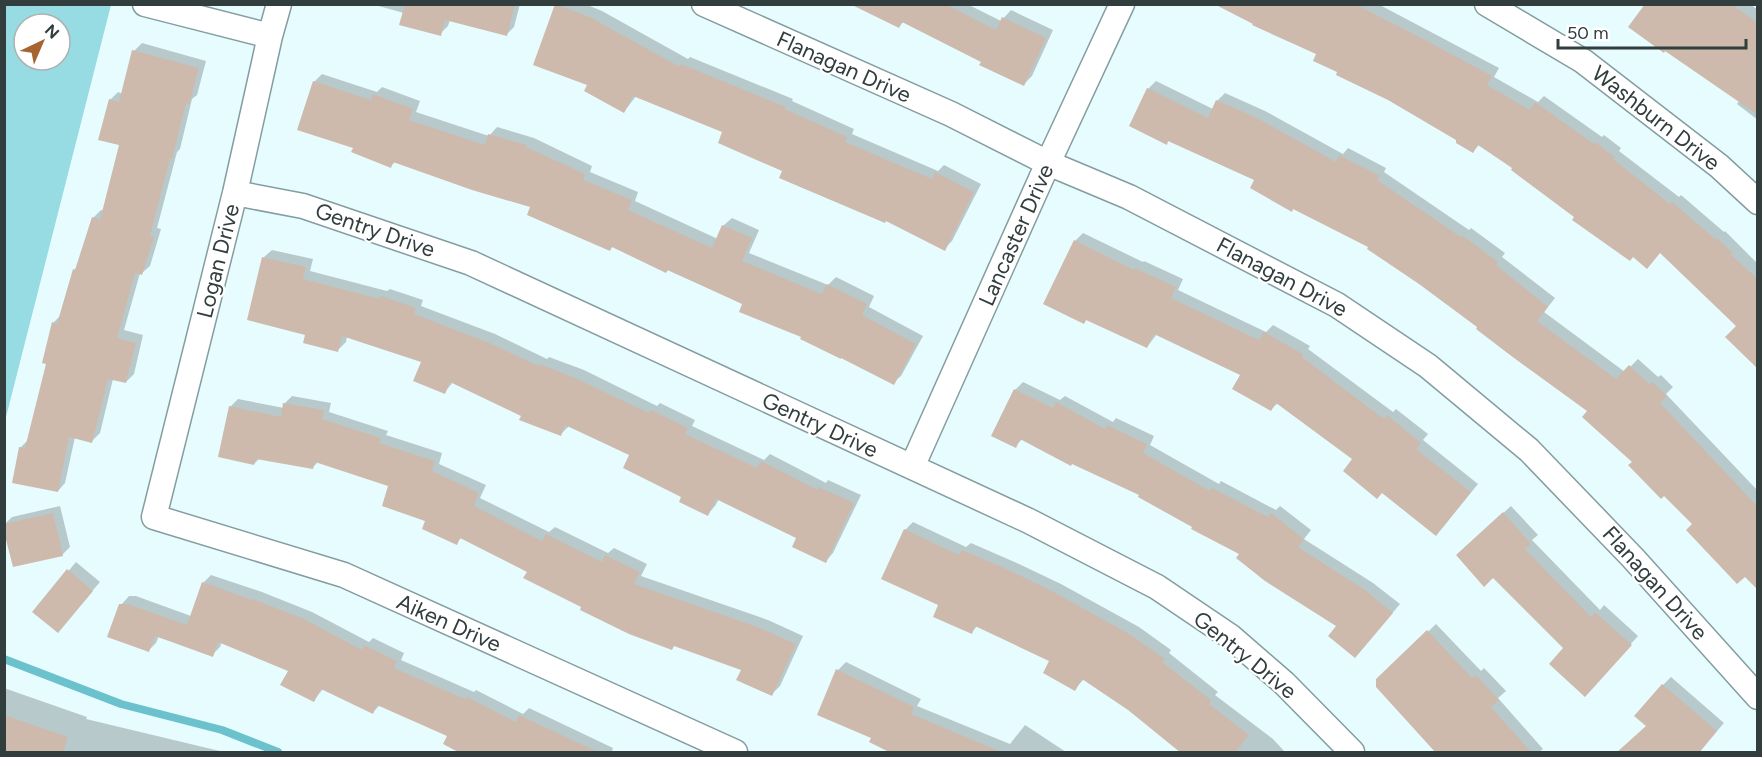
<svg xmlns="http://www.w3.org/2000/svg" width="1762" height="757" viewBox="0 0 1762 757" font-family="Figtree,sans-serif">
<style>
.green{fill:#97dbe3;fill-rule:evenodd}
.shadow{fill:#0003}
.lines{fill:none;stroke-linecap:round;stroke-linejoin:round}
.stream{stroke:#6bc1cc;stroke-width:8}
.building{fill:#cdbaad}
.street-casing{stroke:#849da0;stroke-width:27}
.street{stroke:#fff;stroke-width:24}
.labels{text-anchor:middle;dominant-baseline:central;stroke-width:4.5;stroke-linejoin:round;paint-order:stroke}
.street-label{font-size:22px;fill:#323d3e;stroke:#fff}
</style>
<rect width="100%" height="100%" fill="#e7fcff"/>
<!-- green -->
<path class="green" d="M5 4 111 5 5 421 4 5ZM24 24H60V60H24Z"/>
<!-- shadow -->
<path class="shadow" d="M371 4H520L514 27 506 35 450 20 448 26 440 34 404 13Z
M585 4 602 11 688 59 690 57 793 99 792 101 854 129 852 134 938 171 944 165 981 184 952 241 944 249 784 170 724 131 636 96 624 112 589 84 556 5Z
M860 4H967L1001 21 1011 10 1053 30 1032 76 1024 84 983 61 904 21 899 27Z
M1219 4H1378L1499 68 1494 77 1538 102 1544 96 1602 137 1604 135 1621 148 1619 151 1679 197 1681 195 1724 232 1725 231 1758 264V368L1738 326 1661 252 1576 216 1514 168 1479 145 1473 151 1458 139 1339 72 1318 53Z
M1728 4H1750L1758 10V120L1737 104 1739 101Z
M142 43 206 61 197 95 192 99 180 149 177 152 157 228 161 229 150 266 142 273H140L124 330 143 335 134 374 126 382 113 379 100 433 92 441 75 437 65 483 58 491 20 448 29 439 48 363 53 323 61 315 74 270 78 266 93 218 101 210 104 211 121 144 110 100 118 92 123 94 134 51Z
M322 74 377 92 382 87 420 101 416 112 489 136 497 127 534 138 592 166 590 172 638 192 635 201 718 239 724 225 732 218 759 230 749 253 828 285 836 277 874 296 869 307 923 336 901 376 893 383 744 304 613 246 610 249 532 206 395 162 391 166 354 147 314 82Z
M1156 81 1213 109 1217 101 1225 93 1265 111 1343 154 1348 148 1386 168 1384 172 1469 230 1471 228 1505 253 1502 257 1555 298 1544 312 1625 372 1638 359 1658 377 1661 375 1673 387 1666 394 1758 491V588L1634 462 1590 411 1479 327 1371 247 1256 179 1169 140 1166 143 1148 89Z
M1083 233 1143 262 1144 261 1183 279 1178 290 1266 332 1273 325 1310 346 1308 349 1393 412 1396 409 1428 434 1423 440 1478 484 1443 527 1383 491 1355 458 1278 403 1271 409 1242 374 1157 334 1147 347 1087 319 1084 322 1075 241Z
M272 250 313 259 310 271 387 291 390 289 423 300 421 306 495 334 547 359 549 357 584 370 657 406 660 403 695 420 692 426 764 460 770 454 826 483 828 480 861 495 833 553 826 561 798 538 719 499 715 506 708 514 631 455 569 426 561 434 453 382 445 392 423 361 347 336 346 342 338 350 264 257Z
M1023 382 1060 400 1065 396 1113 422 1116 418 1154 436 1150 445 1219 484 1221 481 1276 510 1280 506 1311 530 1304 539 1373 583 1400 604 1363 648 1338 626 1241 554 1141 494 1023 438 1016 446 1015 390Z
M292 396 331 403 329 412 388 431 386 435 442 453 439 464 486 485 480 498 549 532 555 527 608 553 614 548 647 564 641 576 768 620 803 636 780 686 772 694 743 670 675 645 672 648 583 606 529 571 462 537 456 543 427 520 390 485 318 462 313 467 260 458 254 464 230 407 238 399 284 408V404Z
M60 506 70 547 62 555 4 525 12 517Z
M1511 506 1538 535 1532 540 1600 610 1604 605 1638 636 1592 687 1565 648 1465 548Z
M913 522 966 547 971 543 1019 564 1061 584 1139 627 1171 650 1169 653 1218 692 1215 695 1273 739 1285 752H1184L1129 709 1084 679 1075 689 1051 661 978 625 972 632 940 604 905 530Z
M76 562 100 582 58 631 34 612Z
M211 575 262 592 312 612 369 642 373 638 404 653 401 660 474 692 476 690 523 714 529 708 613 748 612 751 617 752H485L380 705 373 712 323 689 313 701 290 670 222 642 220 647 212 655 159 636 156 643 148 651 121 605 129 596H136L191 616 203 583Z
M1436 624 1481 671 1484 668 1506 691 1498 698 1543 749 1539 752H1443L1378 680Z
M846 662 921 699 917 706 1010 744 1025 725 1066 752H895L873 738 838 670Z
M1671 677 1724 723 1699 752 1648 726 1663 685Z
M4 688 87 717 86 719 224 752H4Z"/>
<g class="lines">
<!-- stream -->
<path class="stream" d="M4 659 121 704 222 730 278 752"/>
</g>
<!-- building -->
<path class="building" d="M405 4H515L507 36 445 20 441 36 399 25Z
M555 4 595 19V20L680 67 681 64 786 107 785 109 847 137 845 142 932 179 935 172 974 192 945 251 886 221 885 223 779 178 782 171 718 143 722 132 633 96 624 113 584 91 587 85 533 65Z
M850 4H945L996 30 1002 17 1046 38 1024 86 979 65 981 62 902 22 899 28Z
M1214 4H1355L1429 42 1492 76 1487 85 1530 110 1535 102 1594 144 1595 142 1615 157 1613 159 1670 204 1672 202 1715 239 1717 238 1733 253 1731 255 1758 279V369L1725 337 1736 326 1660 253 1647 269 1633 257 1630 261 1572 220 1574 217 1511 170 1512 168 1478 145 1473 153 1456 143V140L1388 100 1336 75 1337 72 1313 61 1316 54 1252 25 1253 24Z
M1645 4H1731L1758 23V115L1665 51 1664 53 1628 27Z
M132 50 199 68 189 104 186 103 172 159 170 158 150 236 154 237 142 275 135 273 117 338 136 343 126 383 108 379 92 443 69 437 58 492 12 483 19 447 25 448 46 364 42 363 52 322 57 324 73 269 75 270 92 217 100 220 119 145 98 140 109 99 119 102Z
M313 81 371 100 373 94 413 109 409 120 485 145 488 134 527 145 526 147 585 174 583 180 632 200 628 210 712 248 722 225 752 238 742 261 822 294 827 284 867 304 862 315 916 344 894 385 841 358V359L800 339 801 337 739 312 742 304 668 270 666 273 612 247 610 251 527 215 530 207 472 190 393 162 391 168 351 152 353 148 297 130Z
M1147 88 1208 118 1216 100 1257 118 1336 162 1339 155 1380 176 1377 180 1461 237 1462 235 1498 262 1496 265 1548 307 1537 321 1616 379 1629 365 1649 384 1652 382 1667 396 1660 403 1758 507V590L1745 577 1737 584 1686 530 1692 524 1664 496 1661 499 1628 465 1632 462 1582 417 1587 411 1510 355 1476 329 1477 327 1419 284 1367 249 1368 247 1293 209 1292 212 1250 188 1254 180 1168 141 1167 145 1129 126Z
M1074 240 1134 270 1135 268 1176 287 1171 298 1259 340 1264 332 1303 354 1302 357 1384 419 1387 415 1421 443 1416 449 1471 492 1436 536 1382 493 1377 499 1343 471 1352 459 1276 403 1271 411 1232 389 1240 375 1154 334 1147 348 1086 320 1084 324 1043 304Z
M262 257 306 267 303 279 380 299 381 296 416 308 414 314 487 342 539 366 540 364 575 378 649 413 651 410 688 428 685 434 757 468 761 461 818 490 819 487 854 503 826 563 792 547 796 538 716 499 708 516 679 502 681 497 623 468 629 455 565 425 561 436 519 420 521 416 450 382 445 394 413 381 421 362 342 336 338 352 303 343 305 335 247 320Z
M1014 389 1053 408 1056 402 1105 429 1107 425 1147 444 1143 453 1210 491 1212 488 1268 517 1271 513 1304 539 1298 547 1365 590 1393 613 1355 658 1328 636 1336 626 1265 581 1236 558 1239 554 1191 529 1192 527 1138 497 1139 495 1072 464 1071 466 1020 439 1016 448 991 436Z
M283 403 324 410 322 419 381 438 379 443 435 461 432 471 479 493 474 506 542 541 546 534 602 562 605 555 640 572 634 584 760 628 796 644 772 696 736 680 741 670 674 646 672 650 629 634 580 610 581 607 523 578 527 572 460 538 457 545 422 529 425 521 382 506 388 486 315 462 313 469 256 459 254 465 218 457 229 406 281 417Z
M1503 512 1531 544 1525 549 1591 617 1595 612 1632 645 1585 697 1549 664 1563 648 1493 578 1484 587 1456 555Z
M53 513 63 556 13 567 4 532V524Z
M904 529 959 555 962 550 1011 571 1052 591 1131 635 1165 659 1162 662 1211 700 1209 704 1249 735 1235 753H1181L1128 710 1082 679 1075 691 1043 673 1049 661 975 626 972 634 933 617 938 605 881 579Z
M67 569 93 591 58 633 32 612Z
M202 582 252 600 253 599 304 619 362 650 364 645 397 661 394 668 465 699 467 697 516 722 519 715 600 753H460L443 744 447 736 377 705 373 714 321 689 314 702 280 685 288 671 218 642 213 657 155 636 149 652 107 637 119 604H128L187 625Z
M1427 630 1472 678 1476 675 1499 700 1491 707 1532 753H1436L1376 687V679Z
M836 669 914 707 911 714 1004 753H891L869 742 871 738 817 715Z
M1662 684 1717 731 1699 753H1616L1646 726 1634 716Z
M4 715 68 737 63 753H4Z"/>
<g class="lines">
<!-- street casing -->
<g class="street-casing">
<path id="street" d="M145 4 270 36
M279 4 270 36 235 193 154 517 344 575 735 752
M704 4 951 114 1048 163 1129 197 1337 305 1428 366 1529 450 1633 558 1758 697
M1487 4 1583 61 1719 166 1758 202
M235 193 303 206 471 263 1029 521 1157 587 1231 637 1284 683 1352 752
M912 467 1048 163 1122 4"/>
</g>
<!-- street -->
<use href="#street" class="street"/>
</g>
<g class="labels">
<!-- street labels -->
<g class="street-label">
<text transform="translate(844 67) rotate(24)">Flanagan Drive</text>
<text transform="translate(1656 118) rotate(38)">Washburn Drive</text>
<text transform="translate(375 230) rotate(19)">Gentry Drive</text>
<text transform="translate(1016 235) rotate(-66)">Lancaster Drive</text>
<text transform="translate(218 261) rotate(-76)">Logan Drive</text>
<text transform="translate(1282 277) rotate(28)">Flanagan Drive</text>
<text transform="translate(820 425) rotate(25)">Gentry Drive</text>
<text transform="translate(1655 583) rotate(48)">Flanagan Drive</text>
<text transform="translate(449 623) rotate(24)">Aiken Drive</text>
<text transform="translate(1245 655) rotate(39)">Gentry Drive</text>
</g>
</g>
<!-- border -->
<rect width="1762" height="757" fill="none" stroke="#323d3e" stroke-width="12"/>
<!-- north arrow -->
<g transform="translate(42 42) rotate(44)"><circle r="28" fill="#ffffff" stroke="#adb1b2" stroke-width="1.5"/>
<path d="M0-4.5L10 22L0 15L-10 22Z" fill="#a66530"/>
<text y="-9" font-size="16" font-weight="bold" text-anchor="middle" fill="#323d3e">N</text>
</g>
<!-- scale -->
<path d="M1558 39v9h188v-9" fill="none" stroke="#323d3e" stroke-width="3"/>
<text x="1567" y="39" font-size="18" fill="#323d3e" stroke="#ffffff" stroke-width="4.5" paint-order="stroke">50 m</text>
</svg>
